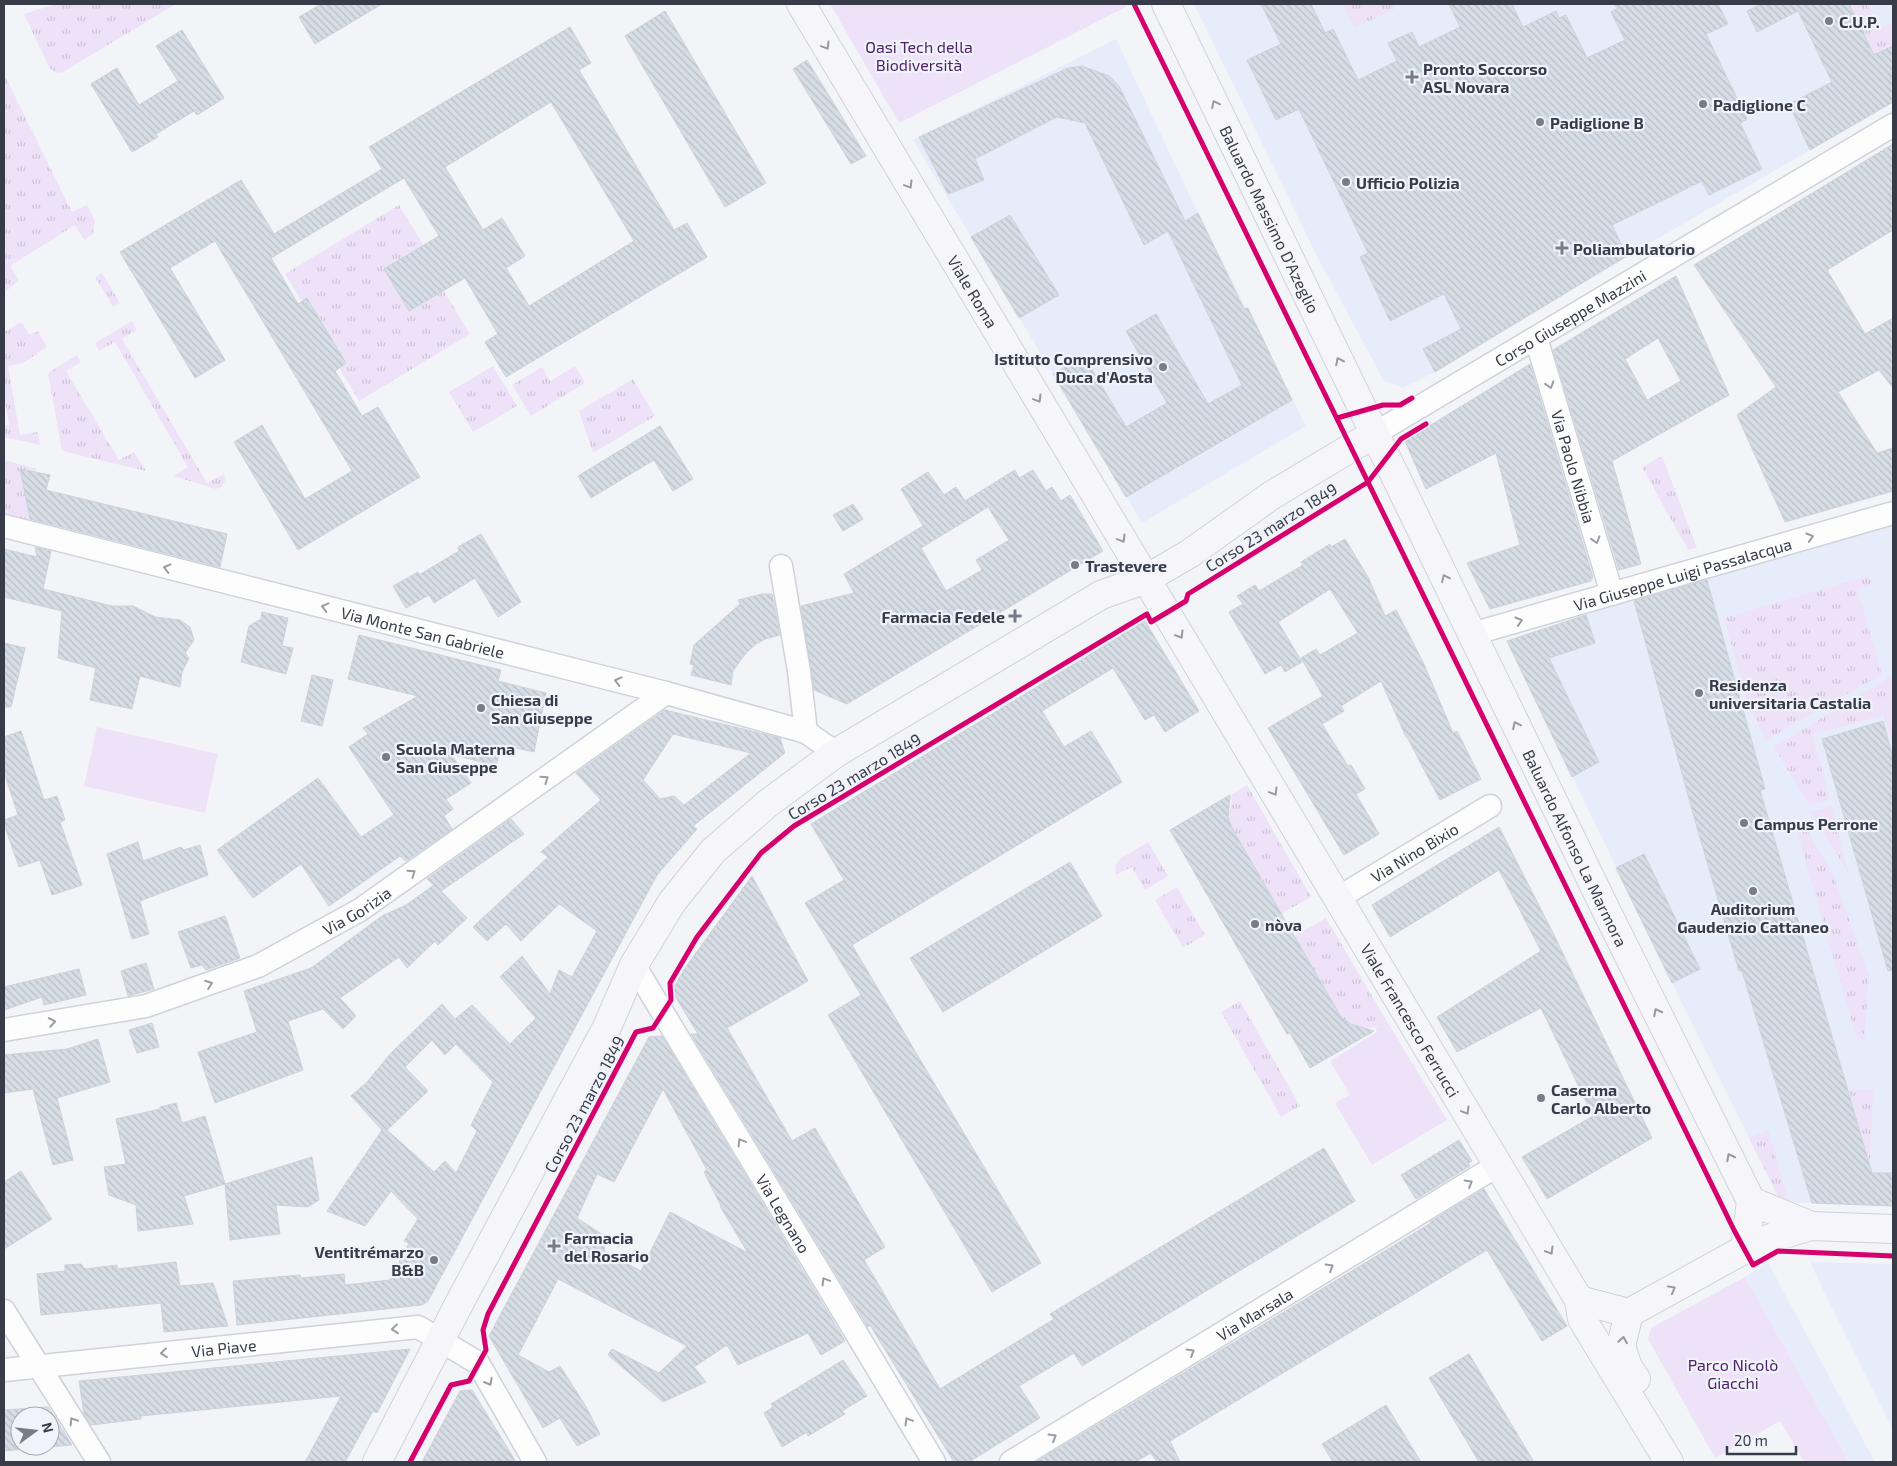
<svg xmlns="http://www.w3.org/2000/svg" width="1897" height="1466" viewBox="0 0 1897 1466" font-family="'Exo 2',sans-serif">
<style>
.built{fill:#e7ecfb}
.grass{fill:url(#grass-tufts)}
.park{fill:#eee2f8}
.building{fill:url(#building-back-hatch);stroke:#ccd2d9;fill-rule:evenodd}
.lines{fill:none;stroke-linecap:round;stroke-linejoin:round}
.street-casing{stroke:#d0d2da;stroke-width:25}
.secondary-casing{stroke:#d0d2da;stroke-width:30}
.street{stroke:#fdfdfe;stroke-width:22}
.secondary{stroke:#f6f5fa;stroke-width:28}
.cycleway-casing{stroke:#f1f3fa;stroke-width:8}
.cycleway{stroke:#d6006c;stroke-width:5}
.oneway{stroke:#9798a2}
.oneway2{stroke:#9a9ca4}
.poi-dot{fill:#797c86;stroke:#f1f3fa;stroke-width:2}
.labels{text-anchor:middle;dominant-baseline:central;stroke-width:4.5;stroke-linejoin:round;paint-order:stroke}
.poi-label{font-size:16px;font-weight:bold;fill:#383c49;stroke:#f1f3fa;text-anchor:start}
.park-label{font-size:16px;fill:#502369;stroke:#f1f3fa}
.street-label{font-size:16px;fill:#383c49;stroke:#f1f3fa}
</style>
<defs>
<pattern id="grass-tufts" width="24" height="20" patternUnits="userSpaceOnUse" patternTransform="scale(1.25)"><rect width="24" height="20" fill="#eee2f8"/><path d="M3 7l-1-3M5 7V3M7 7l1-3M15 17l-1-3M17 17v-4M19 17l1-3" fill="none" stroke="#cdc3d6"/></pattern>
<pattern id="building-back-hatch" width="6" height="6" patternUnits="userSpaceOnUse" patternTransform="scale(1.25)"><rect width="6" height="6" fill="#d7dde5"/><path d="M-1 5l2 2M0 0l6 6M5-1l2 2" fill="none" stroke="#b9bfc6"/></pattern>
</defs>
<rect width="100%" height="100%" fill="#f3f4f8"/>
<!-- built -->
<path class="built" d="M1194 4H1893V102L1564 293 1435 372 1403 388 1384 381 1319 260Z
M1116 39 1198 213 1306 426 1142 523 913 140Z
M1893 526V1206L1781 1202 1672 983 1507 641 1633 598Z
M1768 1262 1795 1313 1875 1462H1849L1745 1277Z
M1810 1262 1893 1264V1430L1828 1300Z"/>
<!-- grass -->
<path class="grass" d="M56 4H176L63 72 58 73 50 69 24 14Z
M1343 4H1393L1395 9 1354 28Z
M1849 4H1867L1880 28 1893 22V46L1874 55Z
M4 74 72 212 87 205 95 221 93 234 84 240 75 225 10 266 19 280 4 293Z
M399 205 424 246 384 270 409 311 444 291 470 334 359 401 339 368 346 363 308 298 302 302 285 274Z
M102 273 120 303 113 307 95 277Z
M132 321 137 330 122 339 207 483 224 474 225 481 221 487 216 489 173 476 188 467 115 342 99 351 95 343Z
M21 322 30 335 38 331 47 347 23 363 8 366 20 435 38 432 40 445 4 437V426L9 425 4 393V332Z
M77 355 81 362 66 371 119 460 134 452 146 471 62 451 48 373Z
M493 366 517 406 473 432 449 392Z
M575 366 585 383 531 416 512 385 542 367 550 381Z
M633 379 655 416 593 453 579 411Z
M1662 456 1697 548 1688 550 1642 467Z
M4 460 37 469 36 472 21 469 31 524 4 517Z
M1867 576 1874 583 1857 589 1882 674 1766 740 1749 707 1724 618Z
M1893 675V747L1884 715 1812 735 1830 799 1809 805 1774 747Z
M1247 785 1311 897 1281 914 1233 830 1228 818 1232 800 1229 796Z
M1832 806 1848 872 1810 812Z
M1802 820 1835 879 1869 976 1864 1042 1856 1036 1795 825Z
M1148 842 1168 876 1145 890 1132 867 1116 875C1115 868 1115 864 1120 859Z
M1177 887 1205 935 1183 948 1155 900Z
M1326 918 1388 1023C1371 1032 1355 1027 1341 1017L1294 936Z
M1240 1001 1300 1106 1281 1117 1221 1012Z
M1849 1090H1873L1870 1162Z
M1768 1130 1789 1202H1781L1749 1138Z"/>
<!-- park -->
<path class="park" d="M830 4H1125L1126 7 899 123Z
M97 727 218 754 205 813 84 786Z
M1388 1023 1447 1120 1372 1165 1335 1103 1350 1095 1330 1061 1377 1032 1375 1028Z
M1745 1277 1849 1462H1804L1780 1421 1715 1458 1648 1339 1651 1328Z"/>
<!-- building -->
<path class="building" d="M321 4H382L315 44 299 17Z
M1261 4H1311L1325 33 1333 29 1358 80 1397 61 1388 43 1412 32 1419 47 1460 27 1449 4H1512L1523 27 1556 11 1559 18 1566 15 1587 58 1625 40 1611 12 1617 9 1615 4H1718L1728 24 1706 34 1747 119 1740 123 1762 169 1709 195 1702 181 1612 225 1627 256 1435 372 1423 349 1461 329 1444 294 1390 321 1360 257 1368 253 1299 109 1276 120 1247 60 1281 44Z
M1762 4H1849L1874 55 1893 46V102L1810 150 1789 104 1832 82 1798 11 1757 32 1747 11Z
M665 11 766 183 725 207 625 36Z
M570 27 591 63 579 70 674 230 687 223 707 257 506 377 485 342 498 334 465 278 409 311 384 269 439 236 404 178 271 258 298 304 307 298 346 363 335 371 362 416 378 407 420 477 298 550 234 442 262 425 305 499 352 471 215 241 170 268 225 360 195 378 120 252 241 180 274 234 382 169 369 147ZM551 102 634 241 529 306 506 268 525 256 502 218 483 230 445 167Z
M182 30 224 98 197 115 194 111 156 134 158 137 132 152 91 84 117 68 139 105 178 81 156 46Z
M807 60 866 156 851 164 793 69Z
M1082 66 1109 76 1119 86 1185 221 1198 213 1244 309 1248 308 1292 400 1126 497 1053 374 1084 356 1126 427 1167 403 1126 331 1156 314 1208 404 1242 385 1168 231 1144 245 1085 123 1057 117 975 159 984 180 948 194 919 137 1068 68Z
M1893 144V230L1827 270 1865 334 1893 318V388L1879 370 1838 392 1877 453 1893 448V491L1785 522 1737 415 1776 387 1694 265Z
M1010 215 1059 295 1019 318 971 237Z
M1676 276 1729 395 1612 461 1641 564 1619 570 1553 350ZM1658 338 1681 381 1647 400 1625 359Z
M1530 364 1593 578H1591V581L1490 609 1467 563 1520 545 1496 453 1426 489 1405 441Z
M660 426 693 479 673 491 654 460 591 498 578 476Z
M20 469 50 475 46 490 227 534 220 567 30 519Z
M1015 470 1019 478 1033 470 1046 491 1052 487 1061 501 1070 495 1103 551 847 704 814 690 801 606 854 593 844 574 923 526 901 489 928 472 944 495 956 487 965 501ZM988 507 1009 540 976 560 982 570 946 591 921 548Z
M853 504 863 519 843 531 833 515Z
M481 534 521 602 498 617 475 578 434 603 429 595 406 608 393 586 418 572 419 575 459 551 458 547Z
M1345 539 1368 577 1385 616 1396 610 1423 662 1453 733 1457 731 1481 779 1440 800 1407 737H1406L1381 681 1341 706 1344 711 1322 724 1348 766 1351 765 1365 789 1356 794 1379 834 1344 855 1268 728 1323 696 1301 658 1316 649 1320 655 1358 633 1330 589 1278 622 1302 662 1285 672 1281 665 1265 674 1229 612 1243 604 1237 596 1255 585 1259 591 1303 565 1301 562 1330 544 1331 547Z
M35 547 51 551 43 589 112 606H133L155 617 180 620 190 627 194 640 185 653 189 658 182 672 180 687 140 676 132 709 90 700 96 668 58 658 62 611 4 597V549L37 557Z
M1707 580 1765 789 1760 790 1872 1173H1893V1206L1812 1203 1742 971H1739L1698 831 1634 601Z
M762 594H772L780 635 765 639 756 644 746 653 733 671 731 685 691 675 694 665 690 664 694 645 740 604 738 600Z
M262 612 288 618 282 646 293 648 286 674 241 662 249 626 261 619Z
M1586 615 1595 643 1549 658 1599 762 1572 777 1507 641Z
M1145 621 1199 711 1165 732 1154 715 1145 720 1113 668 1042 711 1064 747 1091 731 1122 782 852 945 1041 1263 992 1292 828 1015 861 995 805 903 844 880 811 824Z
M359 635 501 670 498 681 546 693 534 752 502 745 496 766 451 754 471 783 446 799 453 809 444 816 452 829 406 861 400 856 329 906 301 864 253 898 217 850 318 778 361 837 394 815 349 747 368 734 363 728 418 696 348 679Z
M4 643 25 648 11 707H4Z
M312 675 333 680 322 726 301 721Z
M665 710 780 738 785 753 693 826 697 829 657 875 428 1301 422 1305 237 1325 233 1281 300 1275 301 1278 344 1274 345 1285 390 1280 409 1243 404 1241 418 1219 391 1191 365 1226 327 1211 382 1130 351 1096 367 1082 391 1053 442 1004 455 1019 472 1005 510 1044 536 1018 500 977 522 956 550 994 559 970 572 977 597 931 559 904 521 941 506 924 487 941 473 927 548 857 541 852 601 800 576 773ZM673 734 751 753 684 805 674 796 660 799 643 780ZM432 1040 445 1055 456 1044 493 1082 471 1125 477 1131 456 1173 445 1161 434 1172 387 1130 428 1091 405 1067Z
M1883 721 1893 758V970L1888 971 1822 739Z
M21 731 44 800 57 796 65 820 60 822 82 885 52 895 40 860 19 867 4 824V820L18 815 4 772V737Z
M1230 795 1228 818 1233 830 1341 1017 1351 1024 1374 1031 1310 1068 1290 1033 1287 1034 1170 830Z
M511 819 524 834 441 891 467 918 438 945 435 941 407 968 399 957 340 998 356 1016 343 1029 323 1009 288 1021 303 1070 215 1103 198 1052 257 1032 244 991 311 968 382 916 406 905 434 885 427 879Z
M1499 827 1553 933 1652 1138 1547 1199 1522 1157 1593 1116 1541 1008 1457 1052 1437 1017 1541 951 1499 870 1390 937 1372 905Z
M138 842 143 861 181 847 184 850 200 845 208 875 140 901 149 934 132 939 107 854Z
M1644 854 1700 969 1672 983 1616 868Z
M1070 862 1102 916 943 1012 910 958Z
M752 876 808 981 727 1028 792 1141 815 1128 861 1207 885 1247 864 1260 940 1389 1054 1319 1050 1314 1324 1148 1355 1201 1082 1366 1074 1353 1019 1386 1040 1418 969 1462H954L870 1325 868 1327 691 1034H698L672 991 685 968Z
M225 916 240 958 206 970 202 965 191 968 178 932Z
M146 963 154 989 128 996 121 971Z
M79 969 86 995 44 1005 42 997 4 1010V987Z
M152 1023 159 1047 137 1053 129 1030Z
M662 1036 845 1341 821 1355 808 1333 738 1365 727 1345 694 1367 706 1382 663 1402 608 1355 612 1349 659 1373 687 1346 558 1279 518 1355 549 1372 560 1366 585 1405 600 1434 577 1446 560 1418 543 1428 489 1336 649 1037ZM663 1089 707 1170 704 1172 721 1206H720L748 1253 670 1212 641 1271 604 1251 606 1240 603 1235 577 1218 597 1174 614 1182Z
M98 1039 110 1082 57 1098 73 1160 53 1165 33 1089 4 1093V1055L67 1049Z
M176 1103 182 1123 205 1116 225 1184 184 1196 193 1224 138 1231 136 1205 109 1195 104 1167 126 1164 116 1119 160 1109V1107Z
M1459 1140 1472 1161 1468 1163 1470 1166 1416 1199 1401 1175Z
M312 1157 319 1200 308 1207 276 1205 280 1234 230 1240 225 1184Z
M21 1171 52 1219 4 1249V1182Z
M1484 1189 1567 1326 1542 1341 1487 1250 1170 1441 1180 1462H1157L1151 1453 1135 1462H1036L1431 1223 1430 1222Z
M176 1262 180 1286 213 1283 228 1326 164 1332 161 1303 41 1315 37 1274 65 1271V1265L81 1264 85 1269 117 1265V1269Z
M410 1349 377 1413 373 1411 345 1462H305L341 1396 141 1416V1419L91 1425 84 1414 79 1381Z
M1469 1354 1534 1462H1479L1429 1378Z
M843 1360 867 1396 842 1411 845 1414 808 1436 807 1432 782 1447 764 1413 773 1407 771 1404Z
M472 1390 516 1462H422L460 1391Z
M1386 1405 1421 1462H1333L1322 1444Z
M48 1407 72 1445 4 1451V1410ZM20 1416H50V1446H20Z"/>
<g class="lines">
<!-- street casing -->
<g class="street-casing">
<g id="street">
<path id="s1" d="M1536 338 1612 594"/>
<path id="s2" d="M1374 434 1893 125"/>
<path id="s3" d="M4 526 666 693 806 732 836 753"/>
<path d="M781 566 799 671 806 732"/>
<path id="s4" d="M1472 634 1893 513"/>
<path id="s5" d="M1338 898 1490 806"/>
<path id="s6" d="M634 965 934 1462"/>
<path id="s7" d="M4 1030 146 1006 258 966 360 910 666 693"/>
<path d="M4 1311 99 1462"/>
<path id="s8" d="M4 1370 418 1327 478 1363 535 1462"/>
<path id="s9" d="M1011 1462 1498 1165"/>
</g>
</g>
<!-- secondary casing -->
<g class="secondary-casing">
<g id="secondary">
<path id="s10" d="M801 4 1579 1300 1582 1319 1669 1462"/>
<path id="s11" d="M1166 4 1605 908 1751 1201 1811 1226"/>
<path d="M1745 1249 1751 1201"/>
<path d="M1579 1300 1629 1313 1745 1249 1771 1238 1811 1226 1893 1229"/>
<path d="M1629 1313 1621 1346 1628 1367 1636 1379"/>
<path d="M377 1462 461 1300 607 1027 634 965 672 902 713 851 767 804 836 753 1101 595 1146 579 1189 554 1272 495 1374 434"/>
</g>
</g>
<!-- street -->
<use href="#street" class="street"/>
<!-- secondary -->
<use href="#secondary" class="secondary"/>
<!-- cycleway casing -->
<g class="cycleway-casing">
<path id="cycleway" d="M1134 4 1734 1230 1753 1265 1778 1251 1893 1256
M1337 418 1383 405H1400L1412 398
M410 1462 451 1385 469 1381 486 1350 483 1330 488 1314 636 1032 653 1028 671 1000 670 983 697 937 761 853 794 826 1147 614 1151 622 1186 601 1188 594 1368 482 1401 439 1426 424"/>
</g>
<!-- cycleway -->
<use href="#cycleway" class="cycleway"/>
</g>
<!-- one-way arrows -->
<defs><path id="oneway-chevron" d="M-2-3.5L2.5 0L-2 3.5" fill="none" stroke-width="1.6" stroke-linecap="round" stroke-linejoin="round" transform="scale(1.25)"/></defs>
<g class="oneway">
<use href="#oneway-chevron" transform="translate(826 46) rotate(59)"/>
<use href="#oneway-chevron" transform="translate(1215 104) rotate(-116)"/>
<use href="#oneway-chevron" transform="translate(909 185) rotate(59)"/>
<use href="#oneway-chevron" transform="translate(1339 361) rotate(-116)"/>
<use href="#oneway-chevron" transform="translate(1038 399) rotate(59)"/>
<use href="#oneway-chevron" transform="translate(1122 539) rotate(59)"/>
<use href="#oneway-chevron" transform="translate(1445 578) rotate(-116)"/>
<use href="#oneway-chevron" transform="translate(1180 635) rotate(59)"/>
<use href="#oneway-chevron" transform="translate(1516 725) rotate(-116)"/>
<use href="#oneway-chevron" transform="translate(1274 792) rotate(59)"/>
<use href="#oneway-chevron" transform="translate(1657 1012) rotate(-117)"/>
<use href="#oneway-chevron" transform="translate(1466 1111) rotate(59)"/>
<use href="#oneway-chevron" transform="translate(1730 1157) rotate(-117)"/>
<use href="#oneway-chevron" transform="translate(1550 1251) rotate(59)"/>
<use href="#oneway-chevron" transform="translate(1672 1289) rotate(-29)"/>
<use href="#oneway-chevron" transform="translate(1623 1340) rotate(-81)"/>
</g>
<g class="oneway2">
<use href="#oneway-chevron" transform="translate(1550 385) rotate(73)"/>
<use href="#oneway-chevron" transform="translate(1810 537) rotate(-16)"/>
<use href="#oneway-chevron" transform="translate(1596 540) rotate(73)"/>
<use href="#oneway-chevron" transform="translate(167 568) rotate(-166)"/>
<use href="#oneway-chevron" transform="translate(325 607) rotate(-166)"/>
<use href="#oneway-chevron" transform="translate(1519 621) rotate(-16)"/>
<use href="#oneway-chevron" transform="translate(618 681) rotate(-166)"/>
<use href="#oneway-chevron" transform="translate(545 779) rotate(-35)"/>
<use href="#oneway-chevron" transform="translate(412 873) rotate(-35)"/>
<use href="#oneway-chevron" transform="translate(209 984) rotate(-20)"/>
<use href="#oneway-chevron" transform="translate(52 1022) rotate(-10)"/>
<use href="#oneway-chevron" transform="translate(741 1142) rotate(-121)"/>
<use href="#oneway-chevron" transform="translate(1469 1183) rotate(-31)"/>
<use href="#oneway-chevron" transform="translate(1330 1267) rotate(-31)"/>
<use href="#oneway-chevron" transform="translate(825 1281) rotate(-121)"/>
<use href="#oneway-chevron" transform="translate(395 1329) rotate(174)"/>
<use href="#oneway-chevron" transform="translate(1191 1352) rotate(-31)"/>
<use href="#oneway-chevron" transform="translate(164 1353) rotate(174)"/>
<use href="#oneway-chevron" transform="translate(489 1382) rotate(60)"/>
<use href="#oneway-chevron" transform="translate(73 1421) rotate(-122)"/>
<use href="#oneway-chevron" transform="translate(908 1421) rotate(-121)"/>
<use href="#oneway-chevron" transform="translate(1053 1437) rotate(-31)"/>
</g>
<!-- markers -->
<g class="poi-dot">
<circle cx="1829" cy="21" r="5"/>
<path d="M1409.5 69.5h5v5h5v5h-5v5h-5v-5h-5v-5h5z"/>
<circle cx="1703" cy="104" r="5"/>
<circle cx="1540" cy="122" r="5"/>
<circle cx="1346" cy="182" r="5"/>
<path d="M1559.5 240.5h5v5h5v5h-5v5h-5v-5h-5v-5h5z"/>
<circle cx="1163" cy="367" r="5"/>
<circle cx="1075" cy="565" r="5"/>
<path d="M1012.5 608.5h5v5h5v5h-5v5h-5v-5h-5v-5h5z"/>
<circle cx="1699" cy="693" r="5"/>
<circle cx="481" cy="708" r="5"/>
<circle cx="386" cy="757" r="5"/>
<circle cx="1744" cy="823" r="5"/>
<circle cx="1753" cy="891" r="5"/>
<circle cx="1255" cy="924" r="5"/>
<circle cx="1541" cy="1098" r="5"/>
<path d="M551.5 1238.5h5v5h5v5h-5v5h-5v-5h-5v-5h5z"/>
<circle cx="434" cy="1260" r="5"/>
</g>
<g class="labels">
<!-- poi labels -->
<g class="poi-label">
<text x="1839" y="21">C.U.P.</text>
<text x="1423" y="68">Pronto Soccorso<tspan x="1423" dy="18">ASL Novara</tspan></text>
<text x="1713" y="104">Padiglione C</text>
<text x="1550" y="122">Padiglione B</text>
<text x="1356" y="182">Ufficio Polizia</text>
<text x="1573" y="248">Poliambulatorio</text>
<text x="1153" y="358" text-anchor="end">Istituto Comprensivo<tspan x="1153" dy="18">Duca d'Aosta</tspan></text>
<text x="1085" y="565">Trastevere</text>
<text x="1005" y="616" text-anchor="end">Farmacia Fedele</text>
<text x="1709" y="684">Residenza<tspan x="1709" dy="18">universitaria Castalia</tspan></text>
<text x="491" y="699">Chiesa di<tspan x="491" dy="18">San Giuseppe</tspan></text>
<text x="396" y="748">Scuola Materna<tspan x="396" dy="18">San Giuseppe</tspan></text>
<text x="1754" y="823">Campus Perrone</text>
<text x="1753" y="908" text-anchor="middle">Auditorium<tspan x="1753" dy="18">Gaudenzio Cattaneo</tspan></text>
<text x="1265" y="924">nòva</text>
<text x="1551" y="1089">Caserma<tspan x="1551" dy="18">Carlo Alberto</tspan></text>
<text x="564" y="1237">Farmacia<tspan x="564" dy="18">del Rosario</tspan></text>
<text x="424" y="1251" text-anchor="end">Ventitrémarzo<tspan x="424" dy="18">B&amp;B</tspan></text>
</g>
<!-- park labels -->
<g class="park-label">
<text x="919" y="46">Oasi Tech della<tspan x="919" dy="18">Biodiversità</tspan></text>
<text x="1733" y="1364">Parco Nicolò<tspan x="1733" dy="18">Giacchi</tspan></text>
</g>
<!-- street labels -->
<g class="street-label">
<text stroke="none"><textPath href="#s11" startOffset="239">Baluardo Massimo D'Azeglio</textPath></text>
<text stroke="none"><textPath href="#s10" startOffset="335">Viale Roma</textPath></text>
<text stroke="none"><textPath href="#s2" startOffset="228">Corso Giuseppe Mazzini</textPath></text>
<text stroke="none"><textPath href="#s1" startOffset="134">Via Paolo Nibbia</textPath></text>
<text transform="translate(1271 527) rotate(-32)">Corso 23 marzo 1849</text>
<text stroke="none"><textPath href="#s4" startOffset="219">Via Giuseppe Luigi Passalacqua</textPath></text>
<text stroke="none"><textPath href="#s3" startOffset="432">Via Monte San Gabriele</textPath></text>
<text transform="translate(854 776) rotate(-31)">Corso 23 marzo 1849</text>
<text stroke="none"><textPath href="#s11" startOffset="938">Baluardo Alfonso La Marmora</textPath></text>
<text stroke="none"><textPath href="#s5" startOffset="89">Via Nino Bixio</textPath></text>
<text stroke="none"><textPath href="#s7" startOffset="376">Via Gorizia</textPath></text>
<text stroke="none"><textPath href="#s10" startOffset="1185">Viale Francesco Ferrucci</textPath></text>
<text transform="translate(584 1104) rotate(-62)">Corso 23 marzo 1849</text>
<text stroke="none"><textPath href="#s6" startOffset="290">Via Legnano</textPath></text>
<text stroke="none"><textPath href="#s9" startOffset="285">Via Marsala</textPath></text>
<text stroke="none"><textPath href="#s8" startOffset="221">Via Piave</textPath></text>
</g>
</g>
<!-- border -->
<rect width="1897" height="1466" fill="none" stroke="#383c49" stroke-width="10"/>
<!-- north arrow -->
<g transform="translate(35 1431) rotate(75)"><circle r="24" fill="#f1f3fa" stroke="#a7aab3"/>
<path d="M0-4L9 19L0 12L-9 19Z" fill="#797c86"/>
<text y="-8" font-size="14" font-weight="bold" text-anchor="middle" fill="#383c49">N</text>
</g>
<!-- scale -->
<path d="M1727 1446v8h69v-8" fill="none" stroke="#383c49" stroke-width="2.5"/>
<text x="1734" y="1446" font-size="15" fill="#383c49" stroke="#f1f3fa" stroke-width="4" paint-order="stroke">20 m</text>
</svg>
